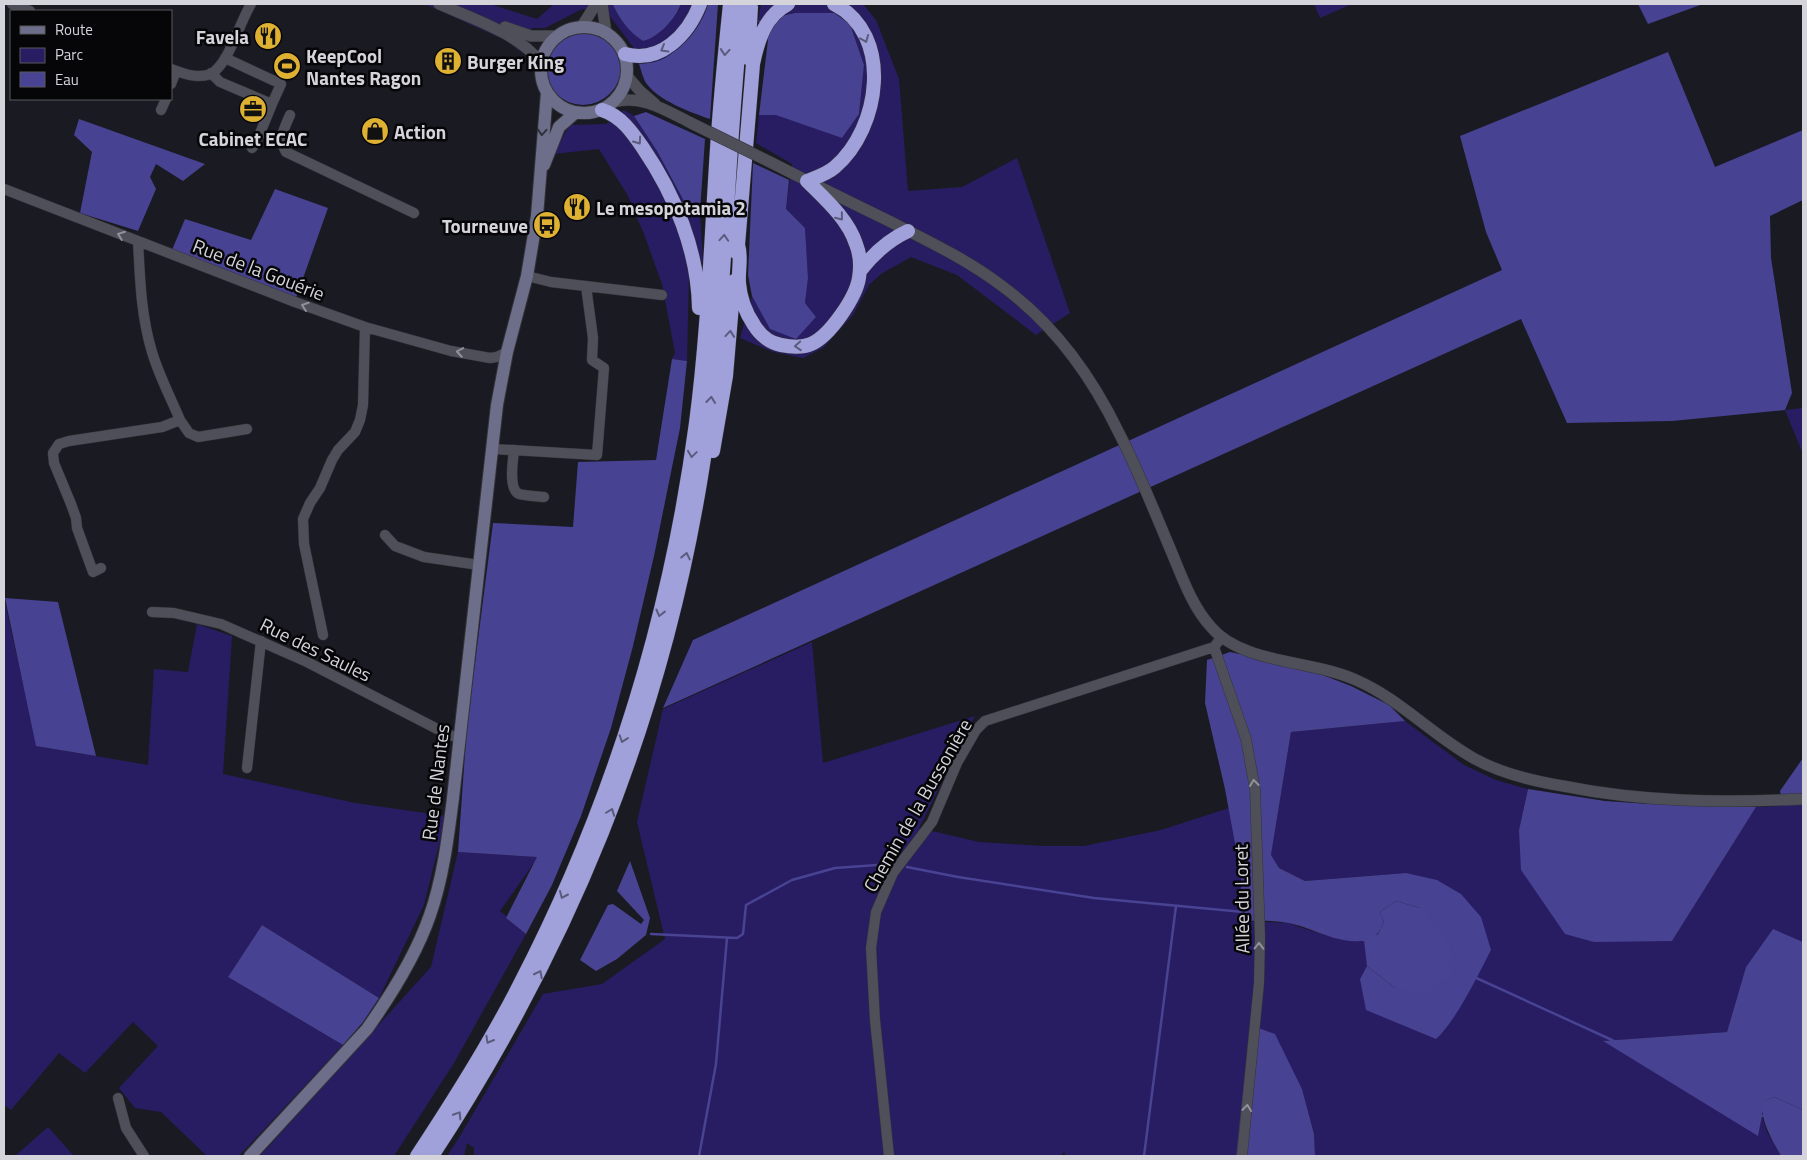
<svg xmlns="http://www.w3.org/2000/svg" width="1807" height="1160" viewBox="0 0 1807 1160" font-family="'Titillium Web',sans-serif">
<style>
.green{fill:#281d63}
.forest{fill:#484292}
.water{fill:#494393}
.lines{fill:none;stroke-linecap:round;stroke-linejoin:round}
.stream{stroke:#494393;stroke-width:2.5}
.minor-casing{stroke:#333339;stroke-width:11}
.tertiary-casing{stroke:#333339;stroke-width:12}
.secondary-casing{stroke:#333339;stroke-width:14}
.trunk-casing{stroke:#333339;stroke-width:15}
.minor{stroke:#4e4f58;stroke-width:10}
.tertiary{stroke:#4e4f58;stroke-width:11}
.secondary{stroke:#6d6e89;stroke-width:12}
.trunk{stroke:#a0a0db;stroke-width:14}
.tertiary-bridge-casing{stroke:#333339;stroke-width:12;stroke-linecap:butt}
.tertiary-bridge{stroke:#4e4f58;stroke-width:11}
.oneway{stroke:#5b5b7c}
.oneway2{stroke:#2f303c}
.oneway3{stroke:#919299}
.labels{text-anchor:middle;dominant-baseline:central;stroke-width:5;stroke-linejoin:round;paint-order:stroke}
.poi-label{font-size:19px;font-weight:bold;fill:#d4d4da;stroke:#060609;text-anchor:start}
.street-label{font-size:19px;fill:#d4d4da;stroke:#060609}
</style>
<rect width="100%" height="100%" fill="#1a1a22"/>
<!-- green -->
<path class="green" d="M425 4H490L537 19 554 4H614L613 5C621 21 628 31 643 41L679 10 681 4H708C702 27 681 52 658 61 652 63 645 63 639 64L633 47 609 15 582 9 545 28H532L519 51 509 42Z
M761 4H863L876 20 899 79 908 191 962 187 1017 158 1070 313 1036 335 957 275 911 257 881 274 869 285 853 315 823 348 803 358 773 352 740 338 752 296 770 329 796 338 816 317 805 303 808 278 805 228 786 209 792 164 756 143 759 115 776 114 842 138 859 114 864 65 850 24 795 13 758 21Z
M1314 4H1352L1320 18Z
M624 110 634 116 657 151 686 205 700 211 703 261 689 276 687 361 672 359 675 353 662 284 644 234 628 196 599 149 553 154 570 125 606 124Z
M1803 408V454L1785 410Z
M4 598 37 746 148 765 154 669 188 672 197 624 232 636 223 774 355 803 446 816 424 905 379 998 262 925 228 977 343 1045 239 1156H207L161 1112 135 1108 119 1088 158 1046 133 1022 85 1073 59 1053 11 1110 4 1105Z
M812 642 823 763 975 716 919 828 979 842 1043 846H1084L1161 830 1229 808 1241 876 1242 921 1288 923 1315 932 1343 940H1364L1378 934 1367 966 1360 979 1444 1031 1477 977 1406 873 1305 881 1279 868 1271 855 1291 732 1405 721 1464 765 1496 780 1528 789 1519 830 1672 941 1756 807 1803 805V942L1773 930 1746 967 1727 1032 1604 1041 1758 1135 1762 1116 1767 1132 1781 1156H1315L1314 1134 1302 1089 1275 1035 1250 1025 1236 1156H1066L1064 1152 1060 1156H474V1148L467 1143 464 1156H447L460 1136 543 994 602 984 665 939 637 822 663 709Z
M458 852 538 857 500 911 526 934 454 1063 394 1156H260L431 967Z
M48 1127 74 1156H15Z"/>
<!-- forest -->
<path class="forest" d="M614 4H681C675 19 659 37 643 41 628 31 621 21 613 5Z
M708 4H718L710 119C690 112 659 101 646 83 643 78 641 70 639 64 645 63 652 63 658 61 681 52 702 27 708 4Z
M1638 4H1703L1648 24Z
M795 13H834L850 24 864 65 859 114 842 138 776 115H759L768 40 758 21Z
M545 67a38 38 0 1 1 76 0a38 38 0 1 1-76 0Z
M1668 52 1715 167 1803 130V200L1770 216 1771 258 1792 393 1785 410 1672 421 1567 423 1521 319 663 708 693 640 1502 270 1486 232 1460 136Z
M646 112 705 139 700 211 686 205 657 151 634 116Z
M79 119 205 164 183 181 156 164 150 177 156 189 138 231 80 213 92 152 74 135Z
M753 163 789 180 786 209 805 228 808 278 805 303 816 317 796 339 770 329 752 296 748 275Z
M275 189 328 208 296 298 172 250 185 219 251 240Z
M672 359 687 361 680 428 654 556 633 646 611 728 581 816 552 885 526 934 506 918 537 857 458 852 467 725 493 523 573 527 578 462 656 460Z
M5 598 58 602 96 756 36 746Z
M1230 652 1302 667 1351 686 1389 705 1405 721 1291 732 1271 855 1279 868 1305 881 1406 873 1437 880 1461 894 1481 917 1491 950C1478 975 1456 1021 1436 1039L1366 1010 1360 979 1367 966 1395 988 1420 908 1396 901 1380 912 1384 922C1382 926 1380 932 1376 935 1350 953 1314 927 1288 923 1273 920 1256 921 1241 921V876L1225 789 1205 703 1207 660Z
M1803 758V805L1783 806 1780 791Z
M1528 789 1605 801 1650 804 1756 807 1672 941 1594 942 1565 934 1521 870 1519 830Z
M262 925 379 998 363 1022 343 1045 228 977Z
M1773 929 1803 942V1110L1774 1097 1762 1102V1116L1758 1136 1603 1041 1727 1032 1746 967Z
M1250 1025 1275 1034 1302 1089 1314 1134 1315 1156H1236Z"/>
<!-- water -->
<path class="water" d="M630 861 650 918 646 935 617 959 596 971 580 960 608 905 613 904 641 924 644 920 617 891Z
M1396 901 1420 908 1450 943 1451 975 1425 994 1395 988 1367 966 1364 940 1378 934 1384 922 1380 912Z
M1774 1097 1803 1110V1156H1781C1771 1138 1762 1123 1761 1102Z"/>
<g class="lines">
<!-- stream -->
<path class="stream" d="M907 867 958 877 1094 898 1254 913
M1264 914 1364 940
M651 934 737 938 743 934 746 905 792 880 835 868 891 864
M1450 966 1612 1040 1762 1116
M699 1156 716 1064 727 938
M1144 1156 1176 906"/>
<!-- minor casing -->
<g class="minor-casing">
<path id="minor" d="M12 4 30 11
M171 69C180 72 188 76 198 76 204 76 212 75 216 70 231 56 240 22 251 4
M211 73 220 82 272 104 281 84 225 58
M171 84 176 71
M161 110 166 99
M290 115C284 129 278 138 286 152L414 213
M252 148 256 143 272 104
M4 189 295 302 365 327 451 351 490 358 497 357 507 352
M527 276 551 282 662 295
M180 420 189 433 198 437 247 429
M493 449 597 455 604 368 592 360 593 338 586 286
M514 450C513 461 508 489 519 494 526 496 536 496 544 497
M385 535 395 546 424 557 479 565
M101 568 93 572 77 528 76 518 71 504 54 463 53 453 59 444 69 441 162 427 180 420C171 398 159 376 152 352 141 316 140 279 138 241
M152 612 174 613 221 624 307 662 447 734 459 738
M323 635 304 544 303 519 310 503 320 488 332 460 338 450 355 432 360 420 363 405 365 327
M1214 647 1246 739 1255 789 1260 938 1259 983 1242 1156
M247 768 261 641
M118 1098 126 1128 144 1156
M889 1156 875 1020 871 948 876 912 893 873 932 822 957 763 976 730 985 721 1214 647 1221 638"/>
</g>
<!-- tertiary casing -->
<g class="tertiary-casing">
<path id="tertiary" d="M439 4C471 18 520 34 541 63
M602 4 606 32
M582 26 596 4
M505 27 531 36H556
M627 76 640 91 655 104
M614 102C641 94 667 111 691 123
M772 163C811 183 850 202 889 221 928 241 968 260 1002 286 1054 324 1091 375 1119 433 1138 470 1153 508 1169 546 1181 574 1191 605 1211 627 1242 664 1313 660 1356 680 1400 699 1433 736 1475 759 1502 774 1533 781 1563 786 1642 802 1722 803 1803 799"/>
</g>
<!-- secondary casing -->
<g class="secondary-casing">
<path id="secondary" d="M541 70a43 43 0 1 1 86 0a43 43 0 1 1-86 0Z
M544 165 559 127 575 113
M250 1156 367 1029C391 995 416 956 430 915 443 878 448 837 453 798L497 405 507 352 527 276 537 216 547 92"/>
</g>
<!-- trunk casing -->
<g class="trunk-casing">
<path id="trunk" d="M625 54C660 64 688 35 700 4
M748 58 751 7
M602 110C621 116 632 132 643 148 675 195 698 251 699 308
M738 245C742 257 738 270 739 283 740 297 746 313 754 325 760 335 770 343 781 345 791 347 802 348 811 344 830 336 856 297 859 278 861 266 860 254 856 244 848 219 825 199 807 181 817 177 827 174 835 167 880 129 894 34 834 4
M736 252 738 245 753 64C758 40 765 16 788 4
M860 271C874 253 888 240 908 231
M713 451 726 376 734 281
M417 1156C454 1100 490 1043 520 984 611 808 670 619 696 423 708 332 711 240 717 149 720 101 725 52 730 4
M432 1156C568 948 659 728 700 483 727 325 725 163 743 4"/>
</g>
<!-- minor -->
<use href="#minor" class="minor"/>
<!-- tertiary -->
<use href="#tertiary" class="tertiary"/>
<!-- secondary -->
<use href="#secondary" class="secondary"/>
<!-- trunk -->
<use href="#trunk" class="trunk"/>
<!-- tertiary-bridge casing -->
<g class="tertiary-bridge-casing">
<path id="tertiary-bridge" d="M691 123 772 163"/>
</g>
<!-- tertiary-bridge -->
<use href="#tertiary-bridge" class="tertiary-bridge"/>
</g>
<!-- one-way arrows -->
<defs><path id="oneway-chevron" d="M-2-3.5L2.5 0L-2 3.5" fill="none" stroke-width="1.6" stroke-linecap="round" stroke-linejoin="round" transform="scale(1.25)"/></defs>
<g class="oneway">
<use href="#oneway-chevron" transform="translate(865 39) rotate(68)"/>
<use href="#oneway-chevron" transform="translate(664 49) rotate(150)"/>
<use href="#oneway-chevron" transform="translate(725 52) rotate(95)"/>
<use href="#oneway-chevron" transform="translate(638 141) rotate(55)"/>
<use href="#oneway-chevron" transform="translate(840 217) rotate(51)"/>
<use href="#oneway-chevron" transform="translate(724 238) rotate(-86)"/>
<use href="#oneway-chevron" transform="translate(730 334) rotate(-85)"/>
<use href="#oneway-chevron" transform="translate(798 346) rotate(176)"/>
<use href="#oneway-chevron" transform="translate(711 400) rotate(-84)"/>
<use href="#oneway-chevron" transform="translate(692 454) rotate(98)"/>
<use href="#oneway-chevron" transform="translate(686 556) rotate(-78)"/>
<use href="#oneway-chevron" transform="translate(660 613) rotate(104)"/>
<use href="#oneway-chevron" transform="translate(623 739) rotate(109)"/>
<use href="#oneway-chevron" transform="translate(611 812) rotate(-69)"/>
<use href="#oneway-chevron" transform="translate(563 895) rotate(114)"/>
<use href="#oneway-chevron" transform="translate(539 974) rotate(-63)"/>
<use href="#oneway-chevron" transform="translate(489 1040) rotate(120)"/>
<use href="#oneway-chevron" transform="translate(458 1115) rotate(-58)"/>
</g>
<use class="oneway2" href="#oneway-chevron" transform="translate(542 132) rotate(94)"/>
<g class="oneway3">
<use href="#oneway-chevron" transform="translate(121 235) rotate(-159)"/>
<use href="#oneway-chevron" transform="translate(305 306) rotate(-161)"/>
<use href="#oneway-chevron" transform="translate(460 352) rotate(-170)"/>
<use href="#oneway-chevron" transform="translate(1254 783) rotate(-97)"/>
<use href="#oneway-chevron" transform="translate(1259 946) rotate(-89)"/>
<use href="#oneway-chevron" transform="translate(1247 1108) rotate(-84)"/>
</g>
<!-- icons -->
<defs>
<g id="restaurant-disc" transform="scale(1.4375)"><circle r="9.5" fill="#deb133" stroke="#060609"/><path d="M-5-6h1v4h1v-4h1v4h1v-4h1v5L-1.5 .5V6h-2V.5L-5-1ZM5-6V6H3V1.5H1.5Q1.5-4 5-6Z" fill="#111"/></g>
<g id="building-disc" transform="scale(1.4375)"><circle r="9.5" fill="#deb133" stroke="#060609"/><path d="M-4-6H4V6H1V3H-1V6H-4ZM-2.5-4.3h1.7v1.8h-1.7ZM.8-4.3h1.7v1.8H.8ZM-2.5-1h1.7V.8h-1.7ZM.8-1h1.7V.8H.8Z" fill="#111"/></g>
<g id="stadium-disc" transform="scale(1.4375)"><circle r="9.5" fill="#deb133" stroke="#060609"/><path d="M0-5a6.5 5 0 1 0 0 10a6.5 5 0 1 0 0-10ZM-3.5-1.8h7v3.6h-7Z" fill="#111"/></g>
<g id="office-disc" transform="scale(1.4375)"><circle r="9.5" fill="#deb133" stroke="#060609"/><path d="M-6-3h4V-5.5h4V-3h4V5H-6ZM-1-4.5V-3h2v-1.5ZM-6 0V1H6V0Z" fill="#111"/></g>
<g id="shop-disc" transform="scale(1.4375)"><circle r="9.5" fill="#deb133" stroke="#060609"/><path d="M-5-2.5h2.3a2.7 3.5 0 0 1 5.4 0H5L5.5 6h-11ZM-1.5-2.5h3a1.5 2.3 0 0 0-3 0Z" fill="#111"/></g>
<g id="bus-disc" transform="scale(1.4375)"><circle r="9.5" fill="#deb133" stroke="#060609"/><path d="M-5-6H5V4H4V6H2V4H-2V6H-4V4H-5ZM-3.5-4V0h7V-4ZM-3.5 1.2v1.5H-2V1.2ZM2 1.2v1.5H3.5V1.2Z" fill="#111"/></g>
</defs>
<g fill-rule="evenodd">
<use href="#restaurant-disc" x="268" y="36"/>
<use href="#building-disc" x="448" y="61"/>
<use href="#stadium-disc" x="287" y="66"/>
<use href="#office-disc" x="253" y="109"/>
<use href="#shop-disc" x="375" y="131"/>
<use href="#restaurant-disc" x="577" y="207"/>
<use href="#bus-disc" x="547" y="225"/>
</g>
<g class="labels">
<!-- poi labels -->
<g class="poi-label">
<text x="249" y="36" text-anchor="end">Favela</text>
<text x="306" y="55">KeepCool<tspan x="306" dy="22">Nantes Ragon</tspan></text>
<text x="467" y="61">Burger King</text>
<text x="394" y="131">Action</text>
<text x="253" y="138" text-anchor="middle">Cabinet ECAC</text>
<text x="596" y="207">Le mesopotamia 2</text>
<text x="528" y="225" text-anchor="end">Tourneuve</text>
</g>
<!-- street labels -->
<g class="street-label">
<text transform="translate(259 269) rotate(21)">Rue de la Gouérie</text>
<text transform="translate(316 649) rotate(26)">Rue des Saules</text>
<text transform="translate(435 782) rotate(-83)">Rue de Nantes</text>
<text transform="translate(917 805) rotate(-60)">Chemin de la Bussonière</text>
<text transform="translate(1241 899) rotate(-91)">Allée du Loret</text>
</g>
</g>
<!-- border -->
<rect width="1807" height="1160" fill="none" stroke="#d4d4da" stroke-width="10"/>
<!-- legend -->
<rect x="10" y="10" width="162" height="90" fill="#060609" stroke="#58585d"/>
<rect x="20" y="26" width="25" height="8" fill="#6d6e89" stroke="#58585d"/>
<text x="55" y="35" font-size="15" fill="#d4d4da">Route</text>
<rect x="20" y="48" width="25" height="15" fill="#281d63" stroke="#58585d"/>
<text x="55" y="60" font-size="15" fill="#d4d4da">Parc</text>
<rect x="20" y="72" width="25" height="15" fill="#494393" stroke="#58585d"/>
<text x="55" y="85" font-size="15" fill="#d4d4da">Eau</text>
</svg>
